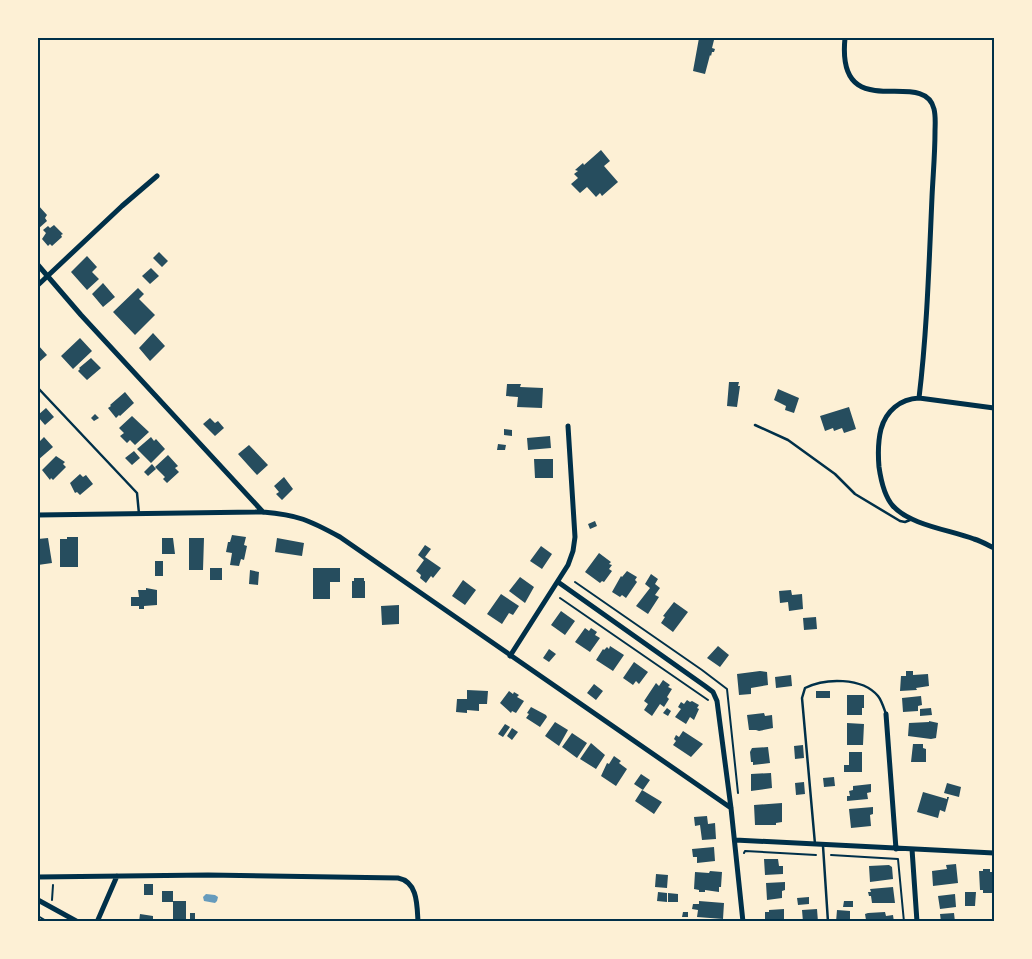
<svg xmlns="http://www.w3.org/2000/svg" width="1032" height="959" viewBox="0 0 1032 959" font-family="'Archivo Narrow',sans-serif">
<style>
.water{fill:#669bbc}
.building{fill:#264d5e}
.lines{fill:none;stroke-linecap:round;stroke-linejoin:round}
.path{stroke:#003049;stroke-width:2}
.service{stroke:#003049;stroke-width:2.5}
.minor{stroke:#003049;stroke-width:5}
.neatline{fill:none;stroke:#003049;stroke-width:2}
</style>
<rect width="100%" height="100%" fill="#fdf0d5"/>
<!-- water -->
<path class="water" d="M206 894 215 895 218 897 217 901 215 903 204 901 203 897Z"/>
<!-- building -->
<path class="building" d="M699 38 714 40 712 48 715 49 714 52H712L711 56 710 55 705 74 693 71Z
M601 150 610 161 604 166 618 182 602 196 600 193 596 197 587 187 580 193 571 184 578 178 574 174 578 171 575 170 583 163 584 165Z
M38 205 47 215 45 218 47 221 38 229Z
M54 225 63 234 61 235 62 237 52 246 50 244 48 246 42 239 46 233 43 230 48 226 50 228Z
M159 252 168 261 162 267 153 258Z
M87 256 97 267 92 272 99 279 87 290 71 272Z
M151 268 159 276 150 284 142 276Z
M103 283 115 297 103 307 92 294Z
M138 288 144 294 139 299 155 315 135 335 113 312Z
M153 333 165 346 150 361 139 348Z
M80 338 92 351 73 369 61 356Z
M38 345 47 355 38 363Z
M91 358 101 368 87 380 78 371 80 369 79 368Z
M729 382H739L738 386H740L737 407 727 406Z
M507 384H521L520 387 543 388 542 408 517 407 518 397 506 396Z
M778 389 799 398 794 413 785 410 786 406 774 400Z
M125 392 134 403 120 416 119 415 116 418 108 408 111 406 110 405Z
M849 407 856 429 844 433 842 428 834 431 833 428 825 431 820 416Z
M46 408 54 417 45 425 38 417V415Z
M95 414 99 418 94 421 91 418Z
M132 416 149 432 135 445 130 440 127 443 120 436 124 433 119 428Z
M210 418 215 423 218 421 224 428 215 436 203 424Z
M504 429 512 430V436L504 435Z
M550 436 551 448 528 450 527 438Z
M44 437 53 447 38 460V443Z
M151 437 154 441 156 439 165 449 151 463 137 449Z
M498 444 506 445 505 450H497Z
M249 445 268 465 257 475 238 454Z
M134 451 140 458 132 465 125 458Z
M168 455 178 466 175 468 179 472 167 483 163 479 165 477 155 467Z
M56 456 65 462 63 464 66 467 53 480 51 478 50 480 42 470Z
M534 459H553V478H535Z
M152 464 156 469 148 476 144 472Z
M80 474 83 477 86 475 93 484 80 495 77 492 75 493 70 483Z
M284 477 293 489 282 500 276 494 279 492 274 486Z
M595 521 597 526 590 529 588 524Z
M232 535 246 537 244 545 247 546 244 560 241 559 239 566 230 565 232 553 226 552 228 542H230Z
M67 537H78V567H60V539H67Z
M48 538 52 563 38 565V539Z
M162 538H173L175 554H162Z
M189 538H204L203 570H189Z
M277 538 304 543 302 556 275 552Z
M425 545 431 549 425 557 441 568 433 578 431 576 426 583 420 578 421 575 416 571 424 560 418 555Z
M541 546 552 554 542 569 530 561Z
M599 553 611 562 609 564 612 565 609 569 612 571 604 582 602 581 600 583 585 572Z
M155 561H163V576H155Z
M210 568H222V580H210Z
M313 568H340V582H330V599H313Z
M250 570 259 572 258 585 249 584Z
M627 571 637 577 635 580 637 582 626 598 622 595 620 597 612 592 621 576 622 577Z
M651 574 658 579 655 584 660 588 655 595 659 597 648 614 636 606 650 588 645 584Z
M520 577 534 587 525 603 509 591Z
M354 578H364V581H365V598H352V581H354Z
M463 580 476 590 465 605 452 596Z
M146 588 157 590V605L144 606V609H139V606H131V597H139L138 590H146Z
M791 590 792 595 802 594 803 609 789 611 788 602 780 603 779 591Z
M501 594 519 606 513 615 509 613 502 624 487 614Z
M674 602 688 612 673 632 661 623 665 617 663 616Z
M399 605V624L382 625 381 606Z
M561 611 575 621 565 635 551 625Z
M816 617 817 629 804 630 803 618Z
M585 628 589 631 591 628 597 632 595 635 600 638 590 652 575 642Z
M610 646 624 655 613 671 596 660 603 649 604 650 607 647 609 649Z
M718 646 729 655 720 667 707 658Z
M549 649 556 654 549 662 543 658Z
M634 662 648 672 639 684 636 681 633 685 623 678Z
M760 671 767 672 768 685 751 688V694L739 695 737 674Z
M906 671H913V675L928 674 929 686 916 688 917 690 900 691 901 676H906Z
M791 675 792 686 776 688 775 677Z
M663 680 670 685 668 687 672 689 667 697 669 699 664 707 660 704 652 716 644 710 648 704 644 701 656 683 659 686Z
M594 684 603 691 596 700 587 693Z
M467 690 488 691 487 704H479V711L467 710V713L456 712 457 699H467Z
M509 691 513 694 514 692 519 695 517 697 524 701 516 713 512 711 511 713 500 703Z
M816 691H830V698H816Z
M847 695H864V708H862V715H847Z
M921 696 922 705 918 706V711L903 712 902 698Z
M687 700 690 702 692 701 699 705 697 708 699 709 694 720 690 717 686 724 675 717 681 709 678 707 681 702 684 704Z
M531 707 546 715 547 717 540 727 526 718 529 714 527 713Z
M667 708 671 711 668 716 663 713Z
M931 708 932 715 920 716V709Z
M764 713 765 716 772 715 773 728 759 731 756 730H749L747 715Z
M929 721 938 723 936 738 931 739 908 736 909 723 929 722Z
M555 722 568 730 559 746 545 736Z
M847 723 864 724 863 745H847Z
M505 724 510 727 503 737 498 734Z
M512 728 518 732 512 740 507 736Z
M683 731 703 744 691 757 673 745 676 741 674 739 676 735 679 737Z
M572 733 587 743 577 758 562 747Z
M591 743 605 755 596 769 580 759Z
M913 744H923V748L926 749V762H911Z
M803 745 804 758 795 759 794 746Z
M768 747 770 763 753 765V762H751L750 752 752 748Z
M849 752H862V772H844V765H849Z
M614 756 621 761 619 763 627 769 616 786 601 776 607 763 609 764Z
M771 773 772 788 751 791V774Z
M641 774 650 780 643 790 634 784Z
M834 777 835 786 824 787 823 778Z
M804 782 805 794 796 795 795 783Z
M947 783 961 787 959 797 944 793Z
M871 784V792L867 793 868 799 847 801V796H850L849 791 853 790V786Z
M642 790 662 802 654 814 635 801Z
M923 792 947 799V797H949L945 812 940 810 938 818 917 812Z
M782 803V822L776 823V825H755L754 805Z
M873 807V814L870 815 871 826 851 828 849 809Z
M707 816 708 824 715 823 716 839 702 840 700 825 695 826 694 817Z
M714 847 715 861 697 863V857H693L692 849Z
M764 859H778L779 866H783V874L765 875Z
M956 864 958 883 933 886 932 871 947 869 946 865Z
M889 865 892 867 893 879 870 882 869 866Z
M983 869H990V872H994L992 893H983V890H980L979 871H983Z
M710 871 722 872 721 887H719V892L705 890V892H699V890L694 889 695 872 709 873Z
M656 874 668 875 667 888 655 887Z
M785 882V890L782 891V898L767 900 766 883Z
M144 884H153V895H144Z
M893 887 895 903H872L871 896H869L868 892H871L870 889Z
M162 891H173V901H186V920H173V902H162Z
M658 892 667 893V902L657 901Z
M965 892H976L975 906H965Z
M668 893 678 894V902H668Z
M955 894 956 907 940 909 938 896Z
M809 897V904L798 905 797 898Z
M699 901 724 903 723 919 697 917 698 910 692 909 693 904H699Z
M844 901H853V907H843Z
M784 909V922H765V912H769V910Z
M817 909 818 922H803L802 910Z
M837 910 850 911V922H836Z
M683 912H688V917H682Z
M885 912 886 916 893 915 894 922H861V920H866L865 914 868 913Z
M190 913H195V919H190Z
M954 913 955 922H941L940 914Z
M140 914 153 916V922H139Z"/>
<g class="lines">
<!-- path -->
<path class="path" d="M575 582 702 670 727 689 738 793
M560 598 708 700
M744 853 745 851 816 855
M831 855 898 859 904 922
M52 900 53 885
M38 916 48 922"/>
<!-- service -->
<path class="service" d="M38 388 137 493 139 514
M755 425 788 440 835 474 855 494 900 521 905 522 910 520
M815 844 802 698 805 688C825 678 862 677 878 696 882 701 884 709 886 714
M823 846 828 922"/>
<!-- minor -->
<path class="minor" d="M845 38C836 128 924 66 934 109 936 117 935 125 935 132 935 154 933 175 932 197 929 264 927 332 919 398
M38 265 81 315 263 512
M38 285 122 206 157 176
M994 408 919 398C900 399 886 411 881 429 878 441 878 455 879 467 881 481 884 496 893 506 910 525 950 530 974 539 981 541 988 545 994 548
M38 515 263 512C298 515 309 520 340 537L731 808
M558 582 705 686 713 692 717 701 731 808 743 922
M510 656 568 565 573 551 575 537 568 426
M886 714 896 849
M735 840 994 853
M912 849 917 922
M38 877 208 875 398 878C418 882 417 905 418 922
M38 900 78 922
M97 922 117 876"/>
</g>
<!-- border -->
<rect width="1032" height="959" fill="none" stroke="#fdf0d5" stroke-width="78"/>
<rect x="39" y="39" width="954" height="881" class="neatline"/>
</svg>
